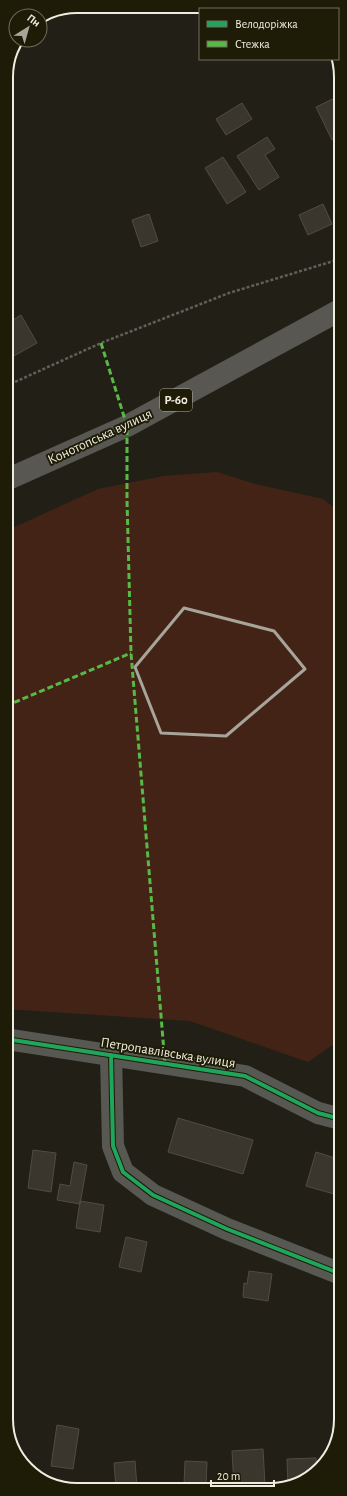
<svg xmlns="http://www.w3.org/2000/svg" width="347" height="1496" viewBox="0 0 347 1496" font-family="'Alegreya Sans',sans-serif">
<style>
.green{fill:#442317}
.building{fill:#3a362d;stroke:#504c44}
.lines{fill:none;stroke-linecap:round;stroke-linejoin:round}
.path{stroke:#60605b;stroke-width:2.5;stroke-dasharray:3 2;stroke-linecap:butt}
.minor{stroke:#585852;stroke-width:22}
.major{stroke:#585752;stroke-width:22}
.quiet{stroke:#58b947;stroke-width:3;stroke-dasharray:6 3;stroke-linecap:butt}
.cycleway-casing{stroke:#1e1b07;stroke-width:6}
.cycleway{stroke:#20a55d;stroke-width:4}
.marked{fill:none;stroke:#a7a599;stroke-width:3;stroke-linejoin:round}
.labels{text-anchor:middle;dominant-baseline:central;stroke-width:4;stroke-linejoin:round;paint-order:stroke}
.shield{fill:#1e1b07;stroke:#b0ae9f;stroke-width:1}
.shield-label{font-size:13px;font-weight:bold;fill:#efede0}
.street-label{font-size:14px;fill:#efede0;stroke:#1e1b07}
.rim{fill:none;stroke:#efede0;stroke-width:2}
</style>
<rect width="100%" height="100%" fill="#222016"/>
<!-- green -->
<path class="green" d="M217 472 255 484 323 499 341 513V1039L308 1062 190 1021 6 1009V531L98 489 164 476Z"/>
<!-- building -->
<path class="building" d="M337 97 340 105V136L332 140 316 107Z
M242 103 252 119 226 135 216 119Z
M267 137 275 149 265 155 279 177 259 190 237 156Z
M223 157 246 192 227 204 205 168Z
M323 204 332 224 308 235 299 215Z
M149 214 158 241 141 247 132 220Z
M21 315 37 343 12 357 6 348V324Z
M178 1118 253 1140 243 1174 168 1152Z
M33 1150 56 1153 51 1192 28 1188Z
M316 1152 341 1160V1196L306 1186Z
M74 1162 87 1165 80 1204 57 1200 60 1184 70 1186Z
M80 1201 104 1205 100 1232 76 1228Z
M126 1237 147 1242 141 1272 119 1267Z
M249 1271 272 1274 268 1301 243 1297 244 1283 247 1284Z
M57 1425 79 1429 73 1469 51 1466Z
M263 1449 265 1485 234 1486 232 1451Z
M316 1458 317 1469 288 1485 287 1459Z
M135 1461 137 1487 116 1488 114 1463Z
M185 1461 207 1462 206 1486 184 1485Z"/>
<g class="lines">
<!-- path -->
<path class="path" d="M6 386 101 343 229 293 340 259"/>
<!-- minor -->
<path class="minor" d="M6 1039 245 1076 318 1113 341 1119
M111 1055 113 1146 123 1172 153 1195 227 1229 341 1274"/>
<!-- major -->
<path class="major" d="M6 480 127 426 340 310"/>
<!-- quiet -->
<path class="quiet" d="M101 343 127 426V500L131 653 165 1064
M6 706 131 653"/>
<!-- cycleway casing -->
<g class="cycleway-casing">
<path id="cycleway" d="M6 1039 245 1076 318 1113 341 1119
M111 1055 113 1146 123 1172 153 1195 227 1229 341 1274"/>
</g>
<!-- cycleway -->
<use href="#cycleway" class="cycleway"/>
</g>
<!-- marked area -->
<path class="marked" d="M184 608 274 631 305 669 226 736 161 733 135 667Z"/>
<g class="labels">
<!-- shield labels -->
<rect class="shield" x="160" y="389" width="32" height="22" rx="3"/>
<g class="shield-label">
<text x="176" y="400">Р-60</text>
</g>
<!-- street labels -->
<g class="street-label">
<text transform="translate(100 437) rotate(-25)">Конотопська вулиця</text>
<text transform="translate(168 1053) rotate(9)">Петропавлівська вулиця</text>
</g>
</g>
<!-- crop -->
<path d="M0 0H347V1496H0ZM77 13H270A64 64 0 0 1 334 77V1419A64 64 0 0 1 270 1483H77A64 64 0 0 1 13 1419V77A64 64 0 0 1 77 13Z" fill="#1e1b07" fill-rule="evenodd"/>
<path class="rim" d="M77 13H270A64 64 0 0 1 334 77V1419A64 64 0 0 1 270 1483H77A64 64 0 0 1 13 1419V77A64 64 0 0 1 77 13Z"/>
<!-- legend -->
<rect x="199" y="8" width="140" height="52" fill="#1e1b07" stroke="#726f5e"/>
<rect x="207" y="21" width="20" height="6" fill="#20a55d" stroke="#726f5e"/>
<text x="235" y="28" font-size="12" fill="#efede0">Велодоріжка</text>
<rect x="207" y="41" width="20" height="6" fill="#58b947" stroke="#726f5e"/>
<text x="235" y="48" font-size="12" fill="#efede0">Стежка</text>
<!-- north arrow -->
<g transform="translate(28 28) rotate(37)"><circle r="19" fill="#1e1b07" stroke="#726f5e"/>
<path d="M0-3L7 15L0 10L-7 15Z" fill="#a7a599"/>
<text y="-6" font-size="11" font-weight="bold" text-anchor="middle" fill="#efede0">Пн</text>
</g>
<!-- scale -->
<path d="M211 1480v6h63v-6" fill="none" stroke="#efede0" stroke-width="2"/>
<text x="217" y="1480" font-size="12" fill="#efede0" stroke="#1e1b07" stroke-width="3" paint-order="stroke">20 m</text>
</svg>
